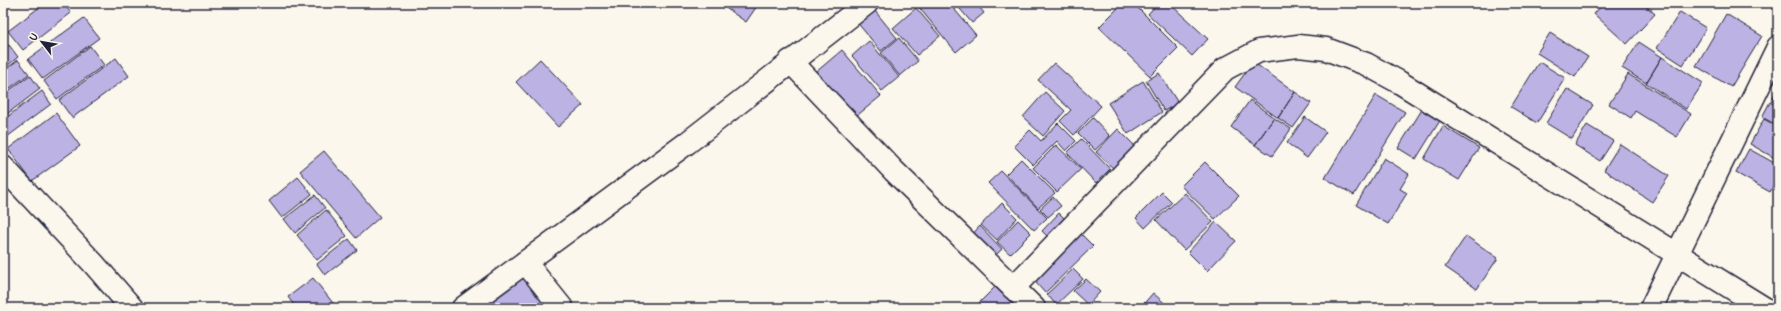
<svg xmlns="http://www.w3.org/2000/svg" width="1781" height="311" viewBox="0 0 1781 311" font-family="'Patrick Hand',sans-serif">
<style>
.building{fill:#bcb3e4;stroke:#22223b}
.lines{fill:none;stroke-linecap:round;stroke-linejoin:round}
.street-casing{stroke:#22223b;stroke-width:25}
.street{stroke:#fbf7ec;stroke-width:22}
</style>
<rect width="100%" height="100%" fill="#fbf7ec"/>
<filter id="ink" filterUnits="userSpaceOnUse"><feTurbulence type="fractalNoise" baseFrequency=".025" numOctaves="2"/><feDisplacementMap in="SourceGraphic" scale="8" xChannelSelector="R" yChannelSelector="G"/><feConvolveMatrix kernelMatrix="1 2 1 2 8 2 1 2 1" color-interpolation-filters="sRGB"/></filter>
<g filter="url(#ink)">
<!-- building -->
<path class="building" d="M45 3H63L71 13 23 50 8 31Z
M721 3H759L746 22 720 4Z
M917 3H949L976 35 956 52 916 4Z
M955 3H976L984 13 972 23Z
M1123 3H1133L1178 48 1150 76 1099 27Z
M1158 3H1169L1208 39 1192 56 1148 14Z
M1604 3H1643L1655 14 1627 44 1594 14Z
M871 6 897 38 881 51 855 20Z
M916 8 940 36 917 55 893 28Z
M1680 12 1706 28 1683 65 1657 48Z
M1726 14 1762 36 1731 87 1696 66Z
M84 18 99 38 43 79 28 59Z
M1550 33 1588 57 1575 77 1537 53Z
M899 38 918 61 900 76 881 53Z
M869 41 899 77 882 91 852 56Z
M1639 42 1662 57 1646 83 1622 68Z
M9 45 18 57 3 69V49Z
M90 46 104 65 57 99 44 81Z
M842 50 881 96 854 118 816 72Z
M1662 57 1703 83 1686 109 1646 83Z
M116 58 129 76 72 118 59 100Z
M540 59 583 105 558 127 516 82Z
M18 60 29 74 3 93V71Z
M1253 62 1295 92 1278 118 1235 87Z
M1539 62 1565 78 1537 123 1511 107Z
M1054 63 1101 106 1074 135 1060 121 1071 110 1038 80Z
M1159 73 1178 103 1164 111 1146 81Z
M1628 74 1691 114 1677 137 1635 111 1631 118 1609 104Z
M30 75 40 89 3 117V95Z
M1143 81 1162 112 1128 134 1108 103Z
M1778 87V105L1771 101Z
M1567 89 1593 105 1572 139 1546 123Z
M42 91 51 104 3 140V120Z
M1045 92 1065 111 1043 136 1023 117Z
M1295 92 1311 103 1293 128 1278 118Z
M1376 95 1405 112 1354 195 1325 178Z
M1250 100 1274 118 1255 145 1231 127Z
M1770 102 1778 107V126L1762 117Z
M1423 108 1441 119 1416 159 1398 148Z
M56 113 80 146 32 181 8 149Z
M1305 117 1326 132 1307 158 1287 143Z
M1093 118 1110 136 1095 150 1078 133Z
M1274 118 1291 129 1272 156 1255 145Z
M1764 119 1778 127V160L1750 144Z
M1058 123 1076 141 1066 151 1057 141 1033 165 1014 146 1030 130 1041 141Z
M1587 125 1613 141 1600 161 1575 145Z
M1443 126 1479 148 1459 180 1424 159Z
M1118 129 1137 148 1115 170 1096 152Z
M1081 139 1110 169 1096 183 1067 153Z
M1620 144 1669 176 1652 202 1604 170Z
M1056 145 1081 169 1057 192 1033 168Z
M1749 149 1778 165V177L1770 192 1736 173Z
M324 151 380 217 356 238 300 171Z
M1384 158 1409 174 1400 189 1407 193 1388 224 1356 205Z
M1021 159 1055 193 1038 208 1006 174Z
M1205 162 1239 196 1215 219 1181 186Z
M1001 171 1047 218 1034 230 988 183Z
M298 177 312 194 282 218 269 201Z
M1162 192 1172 202 1145 228 1136 218Z
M1185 193 1213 222 1184 250 1156 220Z
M315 195 325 208 295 233 284 219Z
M1053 197 1061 206 1048 217 1040 209Z
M1002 203 1017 218 997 240 981 225Z
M326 210 347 236 317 260 297 235Z
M1059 213 1071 225 1054 243 1042 231Z
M1018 220 1031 233 1010 254 997 242Z
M1216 222 1236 241 1207 271 1188 252Z
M980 226 1002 249 992 259 970 237Z
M1076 229 1093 246 1045 293 1029 275Z
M1466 236 1498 258 1477 289 1445 267Z
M349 239 357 250 325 275 317 264Z
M1073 269 1083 279 1056 305 1047 294Z
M523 274 548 308H492L487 301Z
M313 278 337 308H296L288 297Z
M1086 279 1100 292 1088 305 1073 291Z
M995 287 1017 308H982L978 304Z
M1153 293 1170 308H1140Z"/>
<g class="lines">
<!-- street casing -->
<g class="street-casing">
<path id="street" d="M790 61 894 171 1034 308
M3 167 93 263 132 308
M525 262 562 308
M1013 288 1225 69 1259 51 1298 46 1326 49 1366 64 1399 82 1764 308
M463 308 687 143 867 3
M1651 308 1778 47"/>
</g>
<!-- street -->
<use href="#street" class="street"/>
</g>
</g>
<!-- margin -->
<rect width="1781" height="311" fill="none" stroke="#fbf7ec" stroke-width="16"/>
<rect x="8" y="8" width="1765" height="295" fill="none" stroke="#22223b" stroke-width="1.5" filter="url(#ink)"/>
<!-- north arrow -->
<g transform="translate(42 42) rotate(301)" stroke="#fbf7ec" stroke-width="3" paint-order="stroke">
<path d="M0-3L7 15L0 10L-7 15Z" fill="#22223b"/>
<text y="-6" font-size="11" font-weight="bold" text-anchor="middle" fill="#22223b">U</text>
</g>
</svg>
